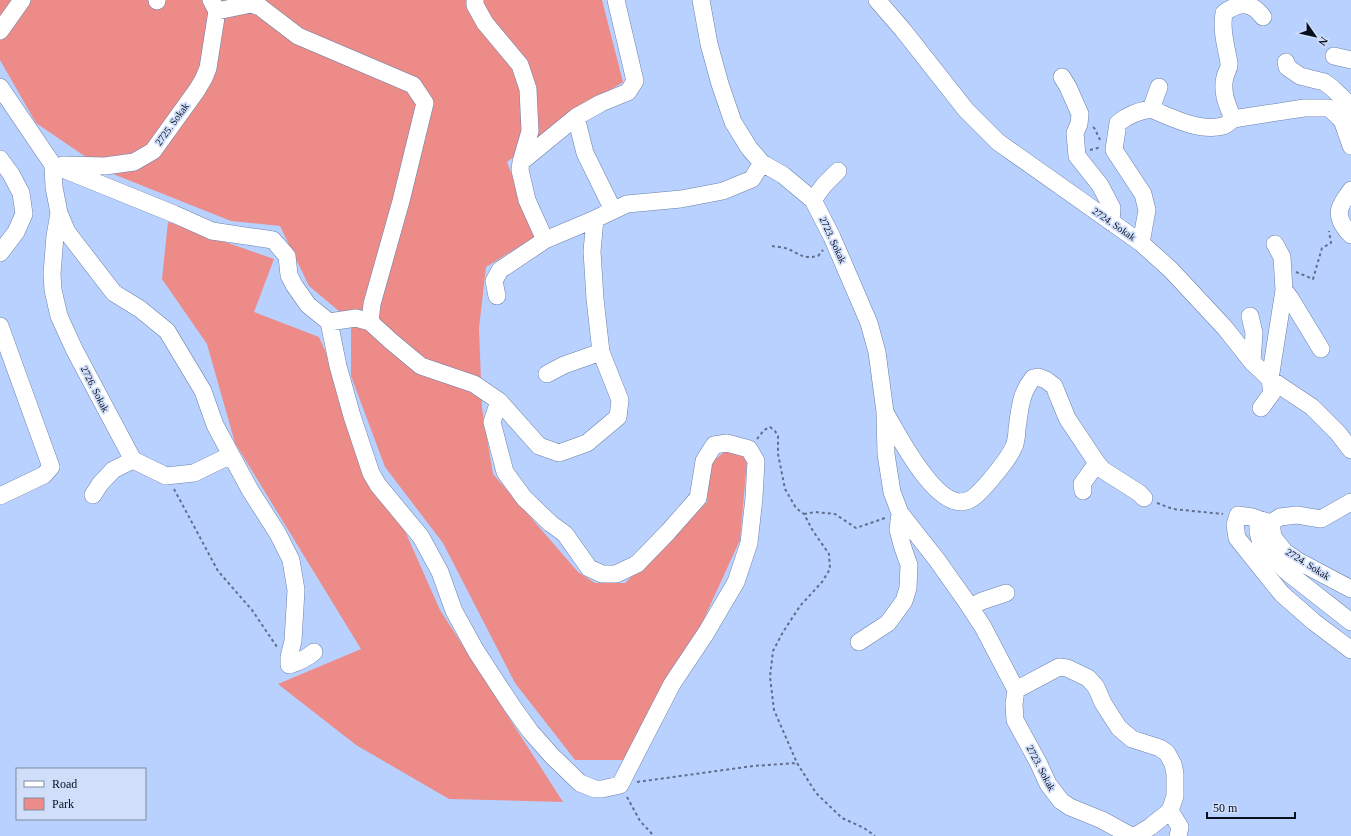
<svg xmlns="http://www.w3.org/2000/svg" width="1351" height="836" viewBox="0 0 1351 836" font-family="'Times New Roman',serif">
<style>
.green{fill:#ec8b87}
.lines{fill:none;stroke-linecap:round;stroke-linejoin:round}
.minor-casing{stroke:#6a80aa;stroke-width:18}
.path{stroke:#5f6f8d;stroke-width:2;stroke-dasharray:3 3;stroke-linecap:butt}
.minor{stroke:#fff;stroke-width:17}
.labels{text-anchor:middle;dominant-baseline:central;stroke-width:3.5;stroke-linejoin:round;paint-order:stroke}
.street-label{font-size:10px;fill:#08101f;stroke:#d0defa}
</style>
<rect width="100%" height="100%" fill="#b9d1ff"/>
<!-- green -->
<path class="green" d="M0 0H602L623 82 565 118 507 162 536 236 486 267 479 328 482 408 493 474 578 572 595 583H625L707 502 711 463 724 452H739L747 461 740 540 703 621 624 760H575L515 683 443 543 385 467 351 376V321L309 286 280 226 231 221 108 172 36 123 0 60Z
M168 222 274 259 254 312 319 337 440 610 563 802 449 799 356 745 278 684 361 649 235 443 207 344 162 279Z"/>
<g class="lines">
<!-- minor casing -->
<g class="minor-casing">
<path id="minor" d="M475 0V5L485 23 520 65 528 89 530 131 521 162 520 170 527 200 545 240
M701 0 709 44 720 84 733 122 749 148 762 163 783 175 813 200 832 237 869 323 877 352 885 412 886 454 892 492 900 513 937 560 966 601 983 627 1016 690 1014 704 1015 720 1038 762 1048 784 1061 801 1070 807 1102 820 1131 836 1137 835 1150 827 1170 811 1175 796V774L1173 764 1167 753 1160 748 1132 739 1119 728 1103 703 1096 687 1088 678 1067 668 1059 667 1016 690
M877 0 903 30 966 110 998 142 1141 243 1171 270 1225 328 1252 362 1270 379 1312 407 1338 433 1351 450
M157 1V0
M217 11 251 4 260 7 298 36 413 85 425 103 401 201 372 304 370 322
M0 31 22 0
M1334 56 1351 60
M1286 62 1287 67 1300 76 1324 82 1331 87 1348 103 1351 112
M1062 77 1068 87 1080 114 1079 124 1075 133 1077 156 1100 185 1112 208 1111 222
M0 87 53 165 54 187 59 213 67 232 114 293 140 309 167 331 203 391 215 425 250 490 278 534 291 560 296 590 293 641 289 657V665C299 662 306 659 314 652
M1159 87 1151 109C1172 118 1200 132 1223 126 1227 125 1230 122 1233 119L1304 108H1329L1342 120 1351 146
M576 117 585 153 613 210
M1233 119C1228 106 1221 93 1225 77 1226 72 1230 68 1229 63 1226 46 1221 30 1224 13 1239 2 1251 1 1263 17
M0 159 11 174 21 193 24 214 16 232 0 253
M521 162 576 117 601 103 628 92 635 81 616 0
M53 165 174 214 212 231 273 240 287 256 289 275 294 285 308 305 329 322 356 318 370 322 392 342 421 366 474 384 499 401 539 446 559 453 587 443 618 417 620 400 601 352 595 299 592 251 595 219 627 204 681 199 723 191 752 179 762 163
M63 165 105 166 134 162 153 151 197 90 204 78 208 68 217 11 211 0
M1351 190C1348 195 1344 199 1342 204 1335 215 1343 227 1351 235
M813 200 824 185 838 171
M59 213 55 236 52 274 53 290 59 316 74 349 133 460 166 476 194 473 231 455
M1141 243 1147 210 1143 194 1114 150 1118 123C1128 115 1138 111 1151 109
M1284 290 1290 298 1321 349
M497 296 494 281 500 270 545 240 595 219
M1250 316 1254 333 1252 362
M329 322 338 366 352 416 371 473 378 485 421 537 440 572 454 611 476 651 512 706 530 731 552 756 580 783 595 789H602L620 785 672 684 706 633 736 582 749 543 754 498 756 461 749 449 727 443 714 445 704 461 698 498 668 532 637 564 616 574H602L589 568 565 534 550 523 524 498 505 472 492 422 499 401
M0 326 51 467 44 475 0 496
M547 374 564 365 601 352
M1261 408 1272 393 1270 379 1284 290 1282 257 1275 244
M886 414C898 434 938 515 969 500 976 497 982 489 987 484 997 472 1009 459 1015 444 1016 440 1017 434 1017 429 1020 409 1020 394 1033 378L1038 377 1046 380 1054 386 1067 418 1097 463 1103 470 1139 493 1144 498
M1083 491 1082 484 1097 463
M93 495 100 484 113 470 133 460
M1351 502 1321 519 1297 515 1280 517 1271 523 1273 537 1285 552 1298 561 1351 589
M1258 519V532L1261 544 1286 571 1351 622
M1271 523 1252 517 1238 515 1235 525 1237 538 1282 594 1314 622 1351 650
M970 607 982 601 1006 593
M859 642 888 623 904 601 908 588 909 565 903 548 898 530 900 513
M1170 811 1180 827 1178 836"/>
</g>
<!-- path -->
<path class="path" d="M1093 127C1098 131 1096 137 1102 141
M1090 150 1101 147
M772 246C777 247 784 247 788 249 802 255 802 259 818 256L823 250
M1296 272 1313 279 1322 248 1331 243 1329 231
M757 439 764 430 770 427 775 431 778 436V454L785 489 796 508 804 514 813 531 829 554 830 569 822 582 800 606 783 632 773 651 770 677 774 710 797 763 816 793 842 818 864 828 875 836
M174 489 218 571 252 610 277 647
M1157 503 1173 509 1223 514
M804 514 815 512 835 514 856 528 885 518
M637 782 753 766 797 763
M627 797 640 821 654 836"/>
<!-- minor -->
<use href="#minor" class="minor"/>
</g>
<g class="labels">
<!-- street labels -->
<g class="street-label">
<text transform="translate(172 124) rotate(-54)">2725. Sokak</text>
<text transform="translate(1114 224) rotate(35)">2724. Sokak</text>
<text transform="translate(833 240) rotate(65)">2723. Sokak</text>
<text transform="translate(95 389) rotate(63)">2726. Sokak</text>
<text transform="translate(1308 564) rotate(32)">2724. Sokak</text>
<text transform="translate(1041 768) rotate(62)">2723. Sokak</text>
</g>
</g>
<!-- legend -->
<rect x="16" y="768" width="130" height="52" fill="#d0defa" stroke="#808ca2"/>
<rect x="24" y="781" width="20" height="6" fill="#ffffff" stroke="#808ca2"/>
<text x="52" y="788" font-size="12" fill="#08101f">Road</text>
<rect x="24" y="798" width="20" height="12" fill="#ec8b87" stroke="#808ca2"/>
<text x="52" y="808" font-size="12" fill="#08101f">Park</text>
<!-- north arrow -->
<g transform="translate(1315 36) rotate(124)" stroke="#d0defa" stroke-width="3" paint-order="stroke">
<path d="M0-3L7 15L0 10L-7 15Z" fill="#08101f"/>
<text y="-6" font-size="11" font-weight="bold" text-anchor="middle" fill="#08101f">N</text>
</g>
<!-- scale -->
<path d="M1207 812v6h88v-6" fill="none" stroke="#08101f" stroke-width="2"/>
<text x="1213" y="812" font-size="12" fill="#08101f" stroke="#d0defa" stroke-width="3" paint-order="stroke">50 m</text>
</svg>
